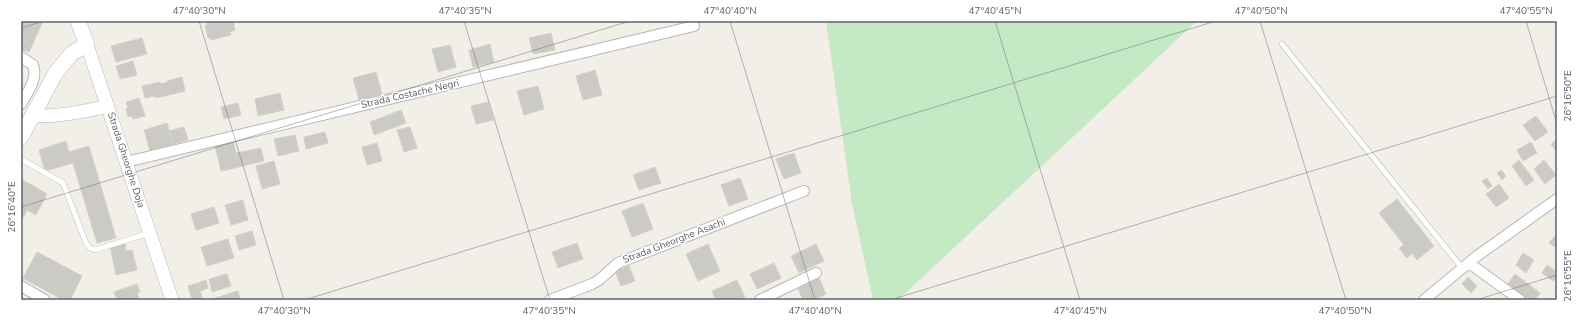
<svg xmlns="http://www.w3.org/2000/svg" width="1578" height="321" viewBox="0 0 1578 321" font-family="'Nunito Sans',sans-serif">
<style>
.green{fill:#c5e8c5}
.building{fill:#cccac5;stroke:#d6d1c6}
.lines{fill:none;stroke-linecap:round;stroke-linejoin:round}
.service-casing{stroke:#b5b8bc;stroke-width:6}
.minor-casing{stroke:#b5b8bc;stroke-width:12}
.tertiary-casing{stroke:#b5b8bc;stroke-width:14}
.secondary-casing{stroke:#b6babf;stroke-width:16}
.service{stroke:#fff;stroke-width:5}
.minor{stroke:#fff;stroke-width:10}
.tertiary{stroke:#fff;stroke-width:13}
.secondary{stroke:#fff;stroke-width:15}
.ticks{fill:none;stroke:#5f6368;stroke-width:1;stroke-opacity:0.45}
.labels{text-anchor:middle;dominant-baseline:central;stroke-width:3;stroke-linejoin:round;paint-order:stroke}
.street-label{font-size:10px;fill:#5f6368;stroke:#fff}
.neatline{fill:none;stroke:#5f6368;stroke-width:1.5}
.ticks-label{font-size:10px;text-anchor:middle;fill:#5f6368}
</style>
<rect width="100%" height="100%" fill="#f1efe8"/>
<!-- green -->
<path class="green" d="M826 21H1197L898 300H873L852 203Z"/>
<!-- building -->
<path class="building" d="M21 21H43L29 52 21 49Z
M213 21H233L235 30 230 32 231 35 211 40 210 38H208L205 25H207V22Z
M551 33 555 50 533 54 529 38Z
M142 38 147 54 116 62 111 46Z
M490 44 494 62 473 67 469 50Z
M450 45 456 67 438 72 432 49Z
M133 61 137 75 120 79 116 66Z
M595 70 602 95 583 100 576 76Z
M376 72 382 94 359 100 353 78Z
M182 77 185 91 156 98 155 96 145 98 142 86 160 82 161 84 168 82 167 81Z
M538 86 544 109 524 115 517 91Z
M280 93 284 110 258 116 255 99Z
M139 98 145 116 133 119 132 116 128 117 126 109 128 108 126 102Z
M488 102 493 120 476 124 471 106Z
M238 103 241 115 224 119 221 107Z
M401 110 406 123 374 135 370 122Z
M1536 116 1548 132 1535 141 1523 125Z
M167 123 173 144 150 151 144 130Z
M184 127 188 140 173 144 169 131Z
M410 127 417 148 404 152 397 130Z
M325 132 328 143 306 149 304 137Z
M295 135 299 151 278 156 274 139Z
M233 140 239 167 221 171 215 145Z
M1556 140 1557 141V152L1551 144Z
M66 141 69 152 89 146 116 238 97 243 73 163 45 171 39 150Z
M1531 142 1537 153 1523 161 1517 150Z
M377 143 382 161 367 165 362 147Z
M261 148 264 161 239 167 236 153Z
M794 153 801 173 784 179 776 159Z
M1519 160 1534 180 1526 186 1512 166Z
M1544 160 1556 175 1545 184 1534 169Z
M274 161 280 184 262 189 256 166Z
M655 167 661 183 639 190 633 175Z
M1501 170 1506 176 1502 180 1497 173Z
M740 178 748 199 729 206 721 185Z
M1487 178 1492 186 1488 189 1482 181Z
M21 179 39 189 21 221Z
M1499 184 1509 198 1496 207 1486 194Z
M39 189 47 194 36 215 27 210Z
M1397 199 1434 246 1417 260 1412 253 1407 258 1399 248 1404 245 1379 213Z
M243 200 248 220 231 225 225 205Z
M643 203 653 229 632 237 622 211Z
M214 207 219 223 196 230 191 214Z
M252 231 256 245 239 250 235 236Z
M1557 233V245L1555 247 1549 243Z
M228 239 234 258 207 266 201 247Z
M125 243 126 251 132 250 137 270 116 275 110 246Z
M577 243 583 259 558 268 552 252Z
M708 244 720 271 698 281 686 254Z
M816 244 824 261 799 273 791 256Z
M37 252 82 276 70 300H63L23 278Z
M1523 253 1534 260 1526 273 1516 265Z
M774 263 781 278 757 289 750 274Z
M1547 265 1557 272V276L1553 281 1542 273Z
M629 266 635 281 621 286 615 271Z
M227 274 231 286 212 292 209 279Z
M1515 274 1540 293 1535 300H1527L1507 285Z
M1468 277 1477 286 1471 293 1462 284Z
M819 278 826 294 814 300H803L798 289Z
M206 280 208 288 200 291 198 283Z
M737 280 745 297 739 300H716L712 291Z
M198 283 202 298 192 300 188 286Z
M137 284 140 292 137 293 140 300H117L114 292Z
M238 291 240 300H209Z"/>
<g class="lines">
<!-- service casing -->
<g class="service-casing">
<path id="service" d="M1282 44 1462 268
M21 159 63 183 86 243 90 248 95 250 149 233"/>
</g>
<!-- minor casing -->
<g class="minor-casing">
<path id="minor" d="M21 57 33 65C38 79 28 91 21 104
M126 162 694 26
M1469 263 1520 300
M21 286 45 300
M550 300 592 284 599 280 618 263 804 191
M760 300 816 273
M1424 300 1477 256 1557 199"/>
</g>
<!-- tertiary casing -->
<g class="tertiary-casing">
<path id="tertiary" d="M87 45 172 300
M32 116C58 117 83 112 108 106"/>
</g>
<!-- secondary casing -->
<g class="secondary-casing">
<path id="secondary" d="M21 137 55 74 72 53 87 45 78 21"/>
</g>
<!-- service -->
<use href="#service" class="service"/>
<!-- minor -->
<use href="#minor" class="minor"/>
<!-- tertiary -->
<use href="#tertiary" class="tertiary"/>
<!-- secondary -->
<use href="#secondary" class="secondary"/>
</g>
<!-- ticks -->
<path class="ticks" d="M199 21 284 300M464 21 550 300M730 21 815 300M995 21 1080 300M1260 21 1346 300M1526 21 1557 124M21 28 44 21M21 207 630 21M304 300 1216 21M890 300 1557 96M1476 300 1557 275"/>
<g class="labels">
<!-- street labels -->
<g class="street-label">
<text transform="translate(410 94) rotate(-13)">Strada Costache Negri</text>
<text transform="translate(126 160) rotate(72)">Strada Gheorghe Doja</text>
<text transform="translate(674 241) rotate(-21)">Strada Gheorghe Asachi</text>
</g>
</g>
<!-- border -->
<rect width="1578" height="321" fill="none" stroke="#ffffff" stroke-width="44"/>
<rect x="22" y="22" width="1534" height="277" class="neatline"/>
<g class="ticks-label">
<text x="199" y="14">47°40'30"N</text>
<text x="465" y="14">47°40'35"N</text>
<text x="730" y="14">47°40'40"N</text>
<text x="995" y="14">47°40'45"N</text>
<text x="1261" y="14">47°40'50"N</text>
<text x="1526" y="14">47°40'55"N</text>
<text transform="translate(1567 96) rotate(-90)" y="4">26°16'50"E</text>
<text transform="translate(11 207) rotate(-90)" y="4">26°16'40"E</text>
<text transform="translate(1567 276) rotate(-90)" y="4">26°16'55"E</text>
<text x="284" y="314">47°40'30"N</text>
<text x="549" y="314">47°40'35"N</text>
<text x="815" y="314">47°40'40"N</text>
<text x="1080" y="314">47°40'45"N</text>
<text x="1345" y="314">47°40'50"N</text>
</g>
</svg>
